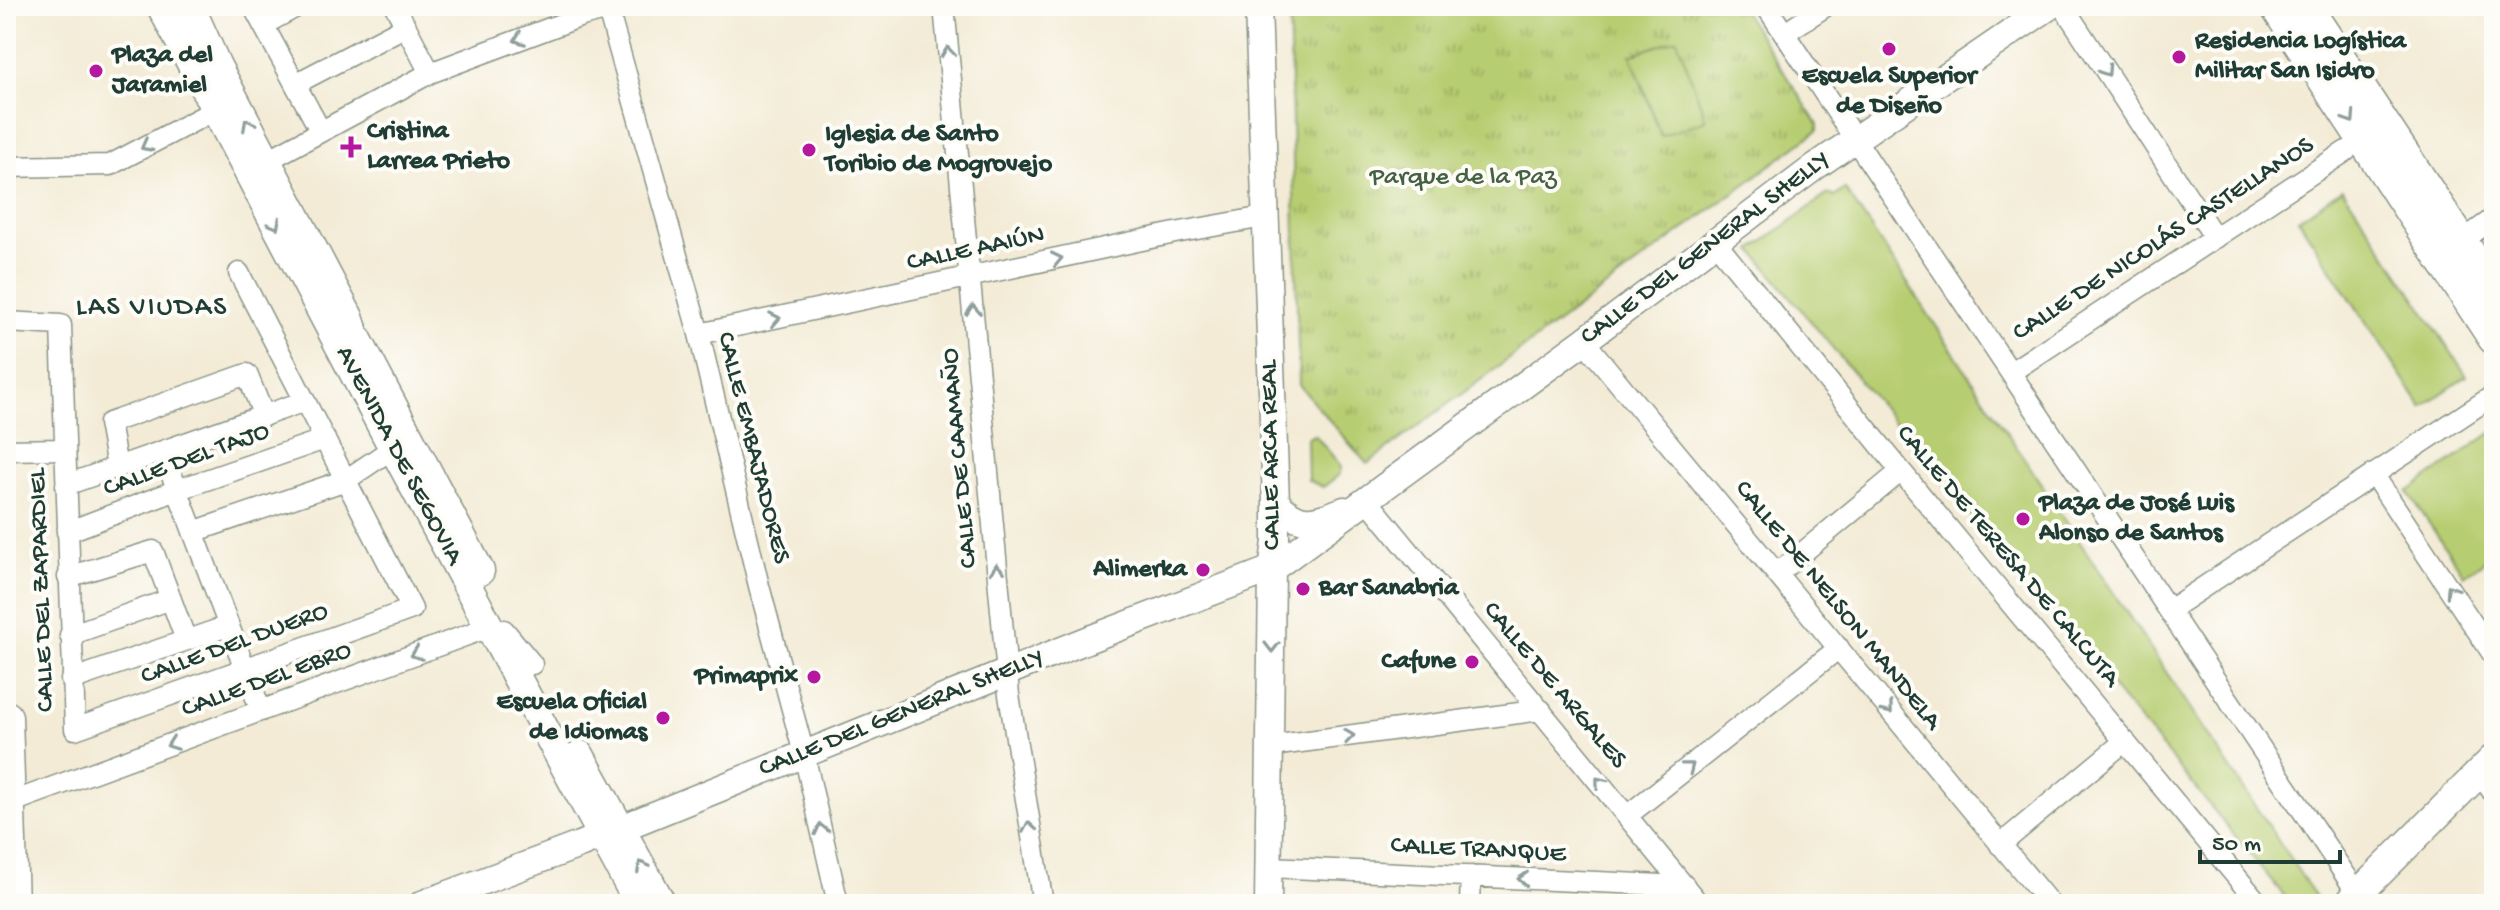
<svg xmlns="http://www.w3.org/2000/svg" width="2500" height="910" viewBox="0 0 2500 910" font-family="'Gochi Hand',sans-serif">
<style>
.grass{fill:url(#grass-tufts);stroke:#6b8552;stroke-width:2}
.garden{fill:#b7cd71;stroke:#6b8552;stroke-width:2}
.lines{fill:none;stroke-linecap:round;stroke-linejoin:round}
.minor-casing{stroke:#899485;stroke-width:23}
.tertiary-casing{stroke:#899485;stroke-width:29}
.secondary-casing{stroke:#899485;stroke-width:31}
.primary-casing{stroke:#899485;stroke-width:35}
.minor{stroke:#fff;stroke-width:20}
.tertiary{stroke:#fff;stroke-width:26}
.secondary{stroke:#fff;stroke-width:28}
.primary{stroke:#fff;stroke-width:32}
.oneway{stroke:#8f9e9a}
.poi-dot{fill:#b5179e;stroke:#fdfcf7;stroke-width:3}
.labels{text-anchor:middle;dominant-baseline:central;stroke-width:8;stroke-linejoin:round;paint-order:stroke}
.poi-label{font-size:26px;font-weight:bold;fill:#1f3d34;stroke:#fdfcf7;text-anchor:start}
.park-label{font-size:26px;fill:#456143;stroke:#fdfcf7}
.street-label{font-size:26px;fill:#1f3d34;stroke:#fdfcf7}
.neighbourhood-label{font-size:28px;letter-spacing:2px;fill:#1f3d34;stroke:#fdfcf7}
</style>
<defs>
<pattern id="grass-tufts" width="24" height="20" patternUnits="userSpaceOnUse" patternTransform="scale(2)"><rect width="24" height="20" fill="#b7cd71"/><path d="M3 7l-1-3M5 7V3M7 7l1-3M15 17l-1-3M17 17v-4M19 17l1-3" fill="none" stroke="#94a85e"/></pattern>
</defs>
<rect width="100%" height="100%" fill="#fdfcf7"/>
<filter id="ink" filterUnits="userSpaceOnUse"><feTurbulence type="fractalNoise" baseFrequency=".0125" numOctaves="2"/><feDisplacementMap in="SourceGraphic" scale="16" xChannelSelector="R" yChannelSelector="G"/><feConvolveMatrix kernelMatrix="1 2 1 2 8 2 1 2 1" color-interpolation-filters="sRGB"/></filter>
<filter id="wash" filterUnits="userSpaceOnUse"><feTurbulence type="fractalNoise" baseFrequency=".006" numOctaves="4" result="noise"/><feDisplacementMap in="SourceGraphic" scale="32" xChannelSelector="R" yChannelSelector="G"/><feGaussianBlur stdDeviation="1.8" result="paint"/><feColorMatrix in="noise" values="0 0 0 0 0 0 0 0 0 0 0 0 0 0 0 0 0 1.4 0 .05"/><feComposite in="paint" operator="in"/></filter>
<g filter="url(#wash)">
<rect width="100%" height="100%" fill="#f3ebd6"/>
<!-- grass -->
<path class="grass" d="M1289 6H1740L1818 124V130L1367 464 1299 385Z"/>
<!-- garden -->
<path class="garden" d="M1677 39 1706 120 1661 136 1631 55Z
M1845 189 2317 899 2311 904H2291L1752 250 1828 194 1834 197Z
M2343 189 2467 376 2422 407 2298 219Z
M2494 431V554L2464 575 2408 492Z
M1315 435 1341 466 1340 474 1323 487 1308 480 1307 438Z"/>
</g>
<g filter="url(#ink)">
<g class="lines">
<!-- minor casing -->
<g class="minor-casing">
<path id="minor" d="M253 6 320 130
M395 6 430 73
M607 6 699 334 759 586 804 754 838 904
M944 6 1009 695 1043 904
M1766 6 2358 894
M2063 6 2215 238
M263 25 298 6
M1785 33 1826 6
M295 84 406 26
M6 167 110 165 215 110
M255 167 430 73 582 16 619 6
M2462 241 2494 218
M1716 243 1901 471 2259 904
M6 322 61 325 75 729 412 609 239 273
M699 334 1175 233 1264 217
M1584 341 2050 904
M2011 372 2346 151
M6 450 64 449
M163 452 261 711
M117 467 109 423 247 374 264 416
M2373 474 2494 656
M66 485 305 401
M1368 501 1699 904
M67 532 177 490 325 439
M193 532 346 480 393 448
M1777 574 1901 471
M68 577 153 551 186 640
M2169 610 2494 395
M70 635 171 599
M71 680 228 626
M1271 746 1541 710
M2475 778 2488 785 2494 794
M7 804 489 627 504 630 532 664
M1628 815 1839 648
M2000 845 2125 741
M1269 867 1685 886
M1470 904 1471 876"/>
</g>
<!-- tertiary casing -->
<g class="tertiary-casing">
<path id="tertiary" d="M1258 6 1276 502V542L1272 569 1268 904
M1276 502C1300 528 1314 522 1344 510
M422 904 582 844 1087 640 1272 569 1584 341 1816 166 2050 6"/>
</g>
<!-- secondary casing -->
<g class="secondary-casing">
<path id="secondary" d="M161 6 393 448 639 904
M190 6 217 66 349 317 354 332 480 571
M580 755 662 904
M2348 904 2494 758"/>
</g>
<!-- primary casing -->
<g class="primary-casing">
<path id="primary" d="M2276 6 2494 338
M2305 6 2494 291
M6 717 12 904"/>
</g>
<!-- minor -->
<use href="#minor" class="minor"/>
<!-- tertiary -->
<use href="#tertiary" class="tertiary"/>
<!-- secondary -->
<use href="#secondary" class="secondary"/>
<!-- primary -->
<use href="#primary" class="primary"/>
</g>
<!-- one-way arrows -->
<defs><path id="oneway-chevron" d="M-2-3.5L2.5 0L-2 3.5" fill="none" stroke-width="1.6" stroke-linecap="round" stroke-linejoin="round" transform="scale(2)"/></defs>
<g class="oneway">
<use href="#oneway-chevron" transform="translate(519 39) rotate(159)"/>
<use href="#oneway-chevron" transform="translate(948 52) rotate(-96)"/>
<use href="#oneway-chevron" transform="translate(2106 71) rotate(57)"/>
<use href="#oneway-chevron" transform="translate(2350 118) rotate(57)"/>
<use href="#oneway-chevron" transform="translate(248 124) rotate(-118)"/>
<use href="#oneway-chevron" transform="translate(146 146) rotate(152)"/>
<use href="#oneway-chevron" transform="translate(275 224) rotate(62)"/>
<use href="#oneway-chevron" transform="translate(1057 259) rotate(-12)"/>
<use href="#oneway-chevron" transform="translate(973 310) rotate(-95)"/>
<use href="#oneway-chevron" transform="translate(775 319) rotate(-11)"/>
<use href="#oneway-chevron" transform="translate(997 569) rotate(-95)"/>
<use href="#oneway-chevron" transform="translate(2451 590) rotate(-123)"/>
<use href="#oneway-chevron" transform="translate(1272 647) rotate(90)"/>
<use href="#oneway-chevron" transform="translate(416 654) rotate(160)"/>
<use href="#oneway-chevron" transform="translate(1888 709) rotate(51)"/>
<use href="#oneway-chevron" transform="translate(1349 736) rotate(-8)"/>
<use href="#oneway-chevron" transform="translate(172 744) rotate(160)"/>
<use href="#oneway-chevron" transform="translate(1689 767) rotate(-38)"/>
<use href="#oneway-chevron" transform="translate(1600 782) rotate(-129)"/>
<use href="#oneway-chevron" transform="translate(1029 827) rotate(-100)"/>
<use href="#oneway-chevron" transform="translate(821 829) rotate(-103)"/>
<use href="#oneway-chevron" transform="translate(642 866) rotate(-118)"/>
<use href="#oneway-chevron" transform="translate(1523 879) rotate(-177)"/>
</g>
</g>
<!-- markers -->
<g class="poi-dot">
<circle cx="1889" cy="49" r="8"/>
<circle cx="2179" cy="57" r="8"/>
<circle cx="96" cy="71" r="8"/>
<path d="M347 135h8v8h8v8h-8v8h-8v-8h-8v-8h8z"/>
<circle cx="809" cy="150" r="8"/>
<circle cx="2023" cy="519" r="8"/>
<circle cx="1203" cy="570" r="8"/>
<circle cx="1303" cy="589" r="8"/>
<circle cx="1472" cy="662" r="8"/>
<circle cx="814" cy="677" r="8"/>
<circle cx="663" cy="718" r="8"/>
</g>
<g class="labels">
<!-- poi labels -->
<g class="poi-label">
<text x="2195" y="42">Residencia Logística<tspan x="2195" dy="30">Militar San Isidro</tspan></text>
<text x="112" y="56">Plaza del<tspan x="112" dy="30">Jaramiel</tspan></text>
<text x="1889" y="77" text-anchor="middle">Escuela Superior<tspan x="1889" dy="30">de Diseño</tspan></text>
<text x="367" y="132">Cristina<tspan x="367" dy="30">Larrea Prieto</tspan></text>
<text x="825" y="135">Iglesia de Santo<tspan x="825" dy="30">Toribio de Mogrovejo</tspan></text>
<text x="2039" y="504">Plaza de José Luis<tspan x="2039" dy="30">Alonso de Santos</tspan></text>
<text x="1187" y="570" text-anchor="end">Alimerka</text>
<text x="1319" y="589">Bar Sanabria</text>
<text x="1456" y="662" text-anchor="end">Cafune</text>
<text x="798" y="677" text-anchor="end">Primaprix</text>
<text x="647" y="703" text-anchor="end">Escuela Oficial<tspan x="647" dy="30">de Idiomas</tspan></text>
</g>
<!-- park labels -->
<g class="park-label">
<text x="1463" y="178">Parque de la Paz</text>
</g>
<!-- street labels -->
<g class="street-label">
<text transform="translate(2164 240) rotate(-33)">CALLE DE NICOLÁS CASTELLANOS</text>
<text transform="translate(1706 249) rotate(-37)">CALLE DEL GENERAL SHELLY</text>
<text transform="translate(976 250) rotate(-12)">CALLE AAIÚN</text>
<text transform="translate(752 448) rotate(76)">CALLE EMBAJADORES</text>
<text transform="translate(1272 455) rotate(-91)">CALLE ARCA REAL</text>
<text transform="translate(398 456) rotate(62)">AVENIDA DE SEGOVIA</text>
<text transform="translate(961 458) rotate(-95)">CALLE DE CAAMAÑO</text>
<text transform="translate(187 461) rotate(-20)">CALLE DEL TAJO</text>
<text transform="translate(2007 557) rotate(50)">CALLE DE TERESA DE CALCUTA</text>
<text transform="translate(43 590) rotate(-92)">CALLE DEL ZAPARDIEL</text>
<text transform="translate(1837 606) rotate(51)">CALLE DE NELSON MANDELA</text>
<text transform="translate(235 645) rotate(-20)">CALLE DEL DUERO</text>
<text transform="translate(267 681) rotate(-20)">CALLE DEL EBRO</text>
<text transform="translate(1554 686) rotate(50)">CALLE DE ARGALES</text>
<text transform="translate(902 714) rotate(-22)">CALLE DEL GENERAL SHELLY</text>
<text transform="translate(1478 851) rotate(3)">CALLE TRANQUE</text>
</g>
<!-- neighbourhood labels -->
<g class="neighbourhood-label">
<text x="152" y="308">LAS VIUDAS</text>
</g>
</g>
<!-- margin -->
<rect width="2500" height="910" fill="none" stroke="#fdfcf7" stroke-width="32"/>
<!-- scale -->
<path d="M2200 850v12h140v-12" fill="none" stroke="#1f3d34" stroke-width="4"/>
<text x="2212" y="850" font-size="24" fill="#1f3d34" stroke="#fdfcf7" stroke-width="6" paint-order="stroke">50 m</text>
</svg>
